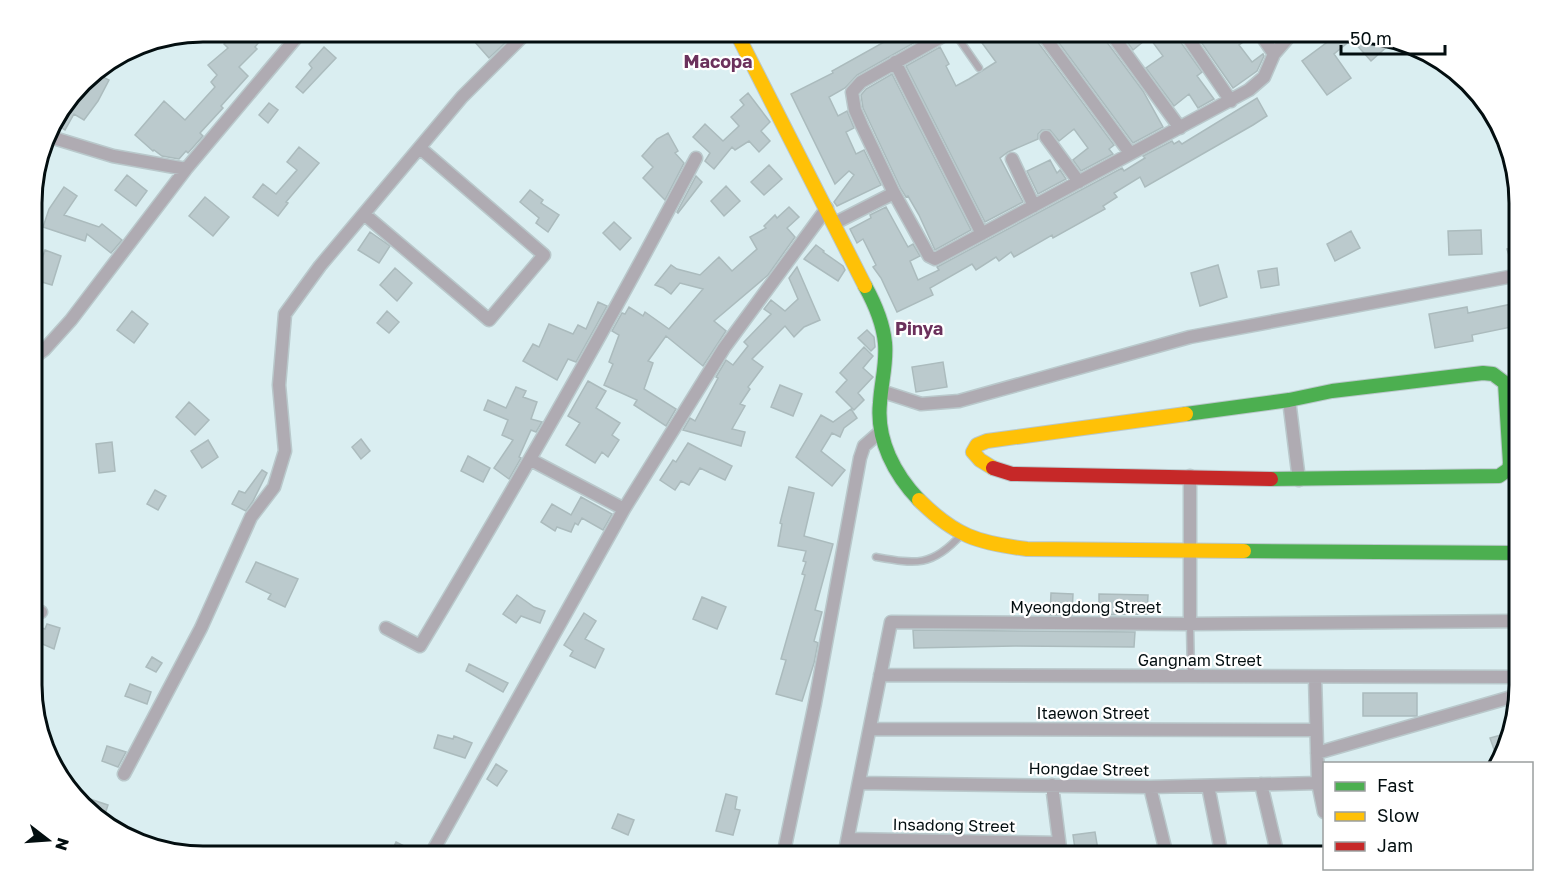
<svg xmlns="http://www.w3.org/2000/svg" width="1551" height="888" viewBox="0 0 1551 888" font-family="'Golos Text',sans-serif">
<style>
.building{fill:#bbcacd;stroke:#abbbbd;stroke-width:1.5}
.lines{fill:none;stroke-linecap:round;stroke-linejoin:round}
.lane-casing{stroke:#b9c8cb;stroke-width:9}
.street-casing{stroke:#b9c8cb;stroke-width:15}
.fast-casing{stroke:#b9c8cb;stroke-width:16}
.slow-casing{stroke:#b9c8cb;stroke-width:16}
.jam-casing{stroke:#b9c8cb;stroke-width:16}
.lane{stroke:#afabb2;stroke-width:6}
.street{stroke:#afabb2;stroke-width:12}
.fast{stroke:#4caf50;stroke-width:14}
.slow{stroke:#ffc107;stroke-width:14}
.jam{stroke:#c62828;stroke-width:14}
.labels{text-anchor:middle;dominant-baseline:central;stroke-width:4.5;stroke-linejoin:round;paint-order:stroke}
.street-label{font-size:16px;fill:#030e10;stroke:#fff}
.neighbourhood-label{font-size:18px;font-weight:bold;fill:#6b315c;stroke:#fff}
.rim{fill:none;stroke:#030e10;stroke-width:3}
</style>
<rect width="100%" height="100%" fill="#daeef1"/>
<!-- building -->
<path class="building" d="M236 32H267L255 47 257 49 239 67 248 76 221 106 223 108 200 133 203 136 188 153 186 151 179 159 162 156 154 150 153 151 135 135 164 101 185 120 215 87 211 82 217 75 208 65 228 48 224 44Z
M466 32H498L507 41 489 58Z
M902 32H933L857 75 845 88 829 97 838 116 847 111 854 128 846 132 856 154 864 150 881 185 837 206 834 202 854 175 849 171 835 184 791 94 833 73 832 71Z
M974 32H1033L1034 37 1114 145 1109 149 1113 154 1081 171 1073 160 1088 148 1074 129 1059 141 1050 130H1042L1038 134V139L1008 152 1000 158 1023 202 985 222 906 66 940 47 949 64 946 66 956 86 969 79 996 62Z
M1051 32H1102L1103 37 1143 91 1163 127 1133 143Z
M1120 32H1176L1177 37 1202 72 1197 76 1214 99 1198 108 1189 94 1174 106 1146 68 1163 56 1149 37 1133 50Z
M1194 32H1251L1252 36 1239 45 1252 62 1263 54 1264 56 1257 71 1233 88Z
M1317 32H1344L1351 40 1334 54 1351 78 1327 95 1302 61 1326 43Z
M1361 35 1391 43 1371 61 1354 42Z
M324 47 336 58 303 93 296 87 312 68 309 64Z
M93 72 109 80 98 101 84 120 74 114 65 130 53 122 71 98 78 102Z
M892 74 971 230 935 250 919 215 908 196 906 197 901 189 863 108 861 95 866 89Z
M748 93 770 122 761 131 770 141 759 152 749 141 735 150 732 147 714 169 705 161 710 153 693 137 705 124 723 141 739 126 731 117 744 105 740 100Z
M1257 98 1267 116 1253 125 1145 187 1140 177 1114 193 1117 197 1103 206 1105 209 1053 238 1052 235 1014 257 1011 252 999 261 996 257 976 270 972 264 930 288 933 295 897 312 881 278 873 267 876 265 863 239 857 243 850 229 871 218 870 215 886 207 908 247 913 244 920 256 910 261 918 280 939 270 937 267 1122 168 1124 171 1145 158 1143 156 1172 141 1174 144 1179 141 1182 144Z
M269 103 278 110 268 123 259 115Z
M668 133 678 151 675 153 684 163 665 200 643 178 653 167 642 156 657 139Z
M299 147 319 163 286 202 288 203 278 216 253 197 263 184 276 194 297 170 287 162Z
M1050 160 1057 173 1060 170 1066 179 1038 194 1027 171Z
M769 165 782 179 764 195 751 182Z
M127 175 147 191 136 206 115 190Z
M696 176 702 182 678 213 677 212Z
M726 186 740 201 724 216 711 201Z
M64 187 77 196 64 215 99 227 102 224 122 240 111 253 87 234 85 241 43 227 49 209Z
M530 190 543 200 541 203 559 215 548 232 536 223 539 218 520 202Z
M205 197 229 217 213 236 189 216Z
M789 207 799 217 787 228 795 237 768 275 714 321 726 331 703 366 666 336 648 361 653 363 644 389 676 409 666 426 634 405 637 400 604 385 613 364 609 362 619 335 612 331 622 313 625 314 629 307 643 316 645 312 669 329 703 289 680 283 671 294 663 288 655 285 671 265 677 269 700 275 719 257 732 271 757 249 750 237 766 228 764 226 775 215 777 218Z
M614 222 631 238 620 250 603 233Z
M1481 230 1482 254 1449 255 1448 231Z
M1351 231 1360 248 1335 261 1327 244Z
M370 232 390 246 379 263 358 250Z
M816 245 824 251 823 252 843 266 845 270 838 281 804 259Z
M1519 245V267L1513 268 1507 249Z
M45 250 61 256 52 285 35 280Z
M1218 265 1227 297 1200 306 1191 273Z
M797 267 820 320 804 327 794 337 785 326 752 359 763 367 748 387 750 389 740 404 745 406 732 429 745 432 741 446 683 430 690 418 695 421 718 378 716 377 726 360 733 365 748 346 744 342 771 314 764 309 771 300 785 311 798 299 789 278Z
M395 268 412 283 397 301 380 285Z
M1277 268 1279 285 1261 288 1258 271Z
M598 302 607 306 576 362 568 359 557 380 523 361 533 344 539 347 549 324 573 334 578 325 586 329Z
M1512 304 1516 326 1472 335 1473 341 1435 348 1429 314 1467 307 1468 313Z
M132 311 148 324 134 343 117 330Z
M387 311 399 322 389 333 377 323Z
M867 330 874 337 875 347 871 351 858 338Z
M864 347 873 356 863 368 873 377 858 393 864 400 854 410 836 392 847 380 840 373Z
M943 362 947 387 916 392 912 367Z
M588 381 606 391 596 408 620 423 612 435 619 440 608 457 602 452 595 463 566 445 580 423 568 416Z
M780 385 802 394 793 416 771 407Z
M516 387 526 391 523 397 537 402 531 419 542 422 536 432 531 430 519 457 521 458 509 479 494 468 513 440 502 435 508 420 484 410 488 400 506 408Z
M189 402 209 420 195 435 176 417Z
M851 409 857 418 844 428 840 437 832 433 821 451 845 470 832 486 796 457 821 415 833 422Z
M361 439 370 451 361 459 352 447Z
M208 440 218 457 202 468 191 451Z
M112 442 115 471 99 473 96 444Z
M688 443 732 466 725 480 700 468 689 485 681 481 675 490 660 480 673 460 676 462Z
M468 456 490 468 483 482 461 471Z
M262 470 267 473 253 501 246 511 232 504 239 491 245 493Z
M789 487 814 493 804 536 833 544 815 610 822 612 814 641 818 643 814 663 802 701 776 694 786 660 781 659 805 575 802 574 806 562 803 561 806 551 778 546 782 524 780 523Z
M155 490 166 496 158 510 147 504Z
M581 497 612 514 603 530 582 518 578 525 575 523 571 532 557 527 555 531 541 522 552 504 571 515Z
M256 562 298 579 285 607 268 599 271 594 246 582Z
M1051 593 1073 594 1072 615H1050Z
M1099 594 1148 595 1147 614 1099 615Z
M517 595 534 607 545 611 540 623 521 616 516 623 503 614Z
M702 597 726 607 717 629 693 619Z
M584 613 596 621 585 639 604 649 595 668 570 656 573 651 564 645Z
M47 624 60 628 54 649 33 640V625L45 629Z
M913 630 1135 632 1134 647 1015 646 914 648Z
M152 657 162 663 156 672 146 667Z
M469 664 508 683 503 692 466 671Z
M130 684 151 692 147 704 125 696Z
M1363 693H1417V716H1363Z
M1508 733 1503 749 1495 752 1490 738Z
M438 735 453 739 454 736 472 743 465 758 434 748Z
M107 746 126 752 118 767 102 761Z
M496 764 507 771 497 786 487 779Z
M75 794 108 805 103 820 96 813Z
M726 794 737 797 735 809 740 810 733 835 716 831Z
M618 814 634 820 628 835 612 828Z
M1095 832 1099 856H1076L1073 835Z
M396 842 422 855V856H390Z"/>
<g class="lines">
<!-- lane casing -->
<g class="lane-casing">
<path id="lane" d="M954 32 979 68
M876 557C916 564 932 567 961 535
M1190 624 1191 677"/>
</g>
<!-- street casing -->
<g class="street-casing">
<path id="street" d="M950 32 861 82 852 92 855 110 862 126 894 193 929 256 935 259 1249 90 1264 77 1274 54 1259 32
M1041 32 1130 153
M1110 32 1180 128
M1184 32 1231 101
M1274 54 1293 32
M895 62 982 234
M47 136 113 156 186 169
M1046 137 1079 182
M1012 159 1034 206
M364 214 489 320 544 255 420 148
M835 223 894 193
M33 358 44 350 71 320 186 169 301 32
M881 391 921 404 959 401 1190 337 1519 275
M1289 400 1299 480
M531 460 624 509
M1190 476V624
M33 608 41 612
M386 628 420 646C516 486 609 324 696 158
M880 675 1519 677
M1315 677 1318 783 1324 812
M870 729 1316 730
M1317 753 1508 698 1519 693
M124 774 201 628 251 517 274 487 285 451 279 385 285 314 320 266 462 97 527 32
M859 783 1150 787 1318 783
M1261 784 1278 856
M1052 785 1061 856
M1208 786 1222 856
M1150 787 1167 856
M848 839 1059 843
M430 856 624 509 724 348 827 208
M783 856 815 703 860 458 864 446 880 432
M844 856 891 622 1190 624 1519 621"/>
</g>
<!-- fast casing -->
<g class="fast-casing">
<path id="fast" d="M865 286C875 304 883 322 885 343 887 364 881 383 880 403 876 440 895 475 919 500
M1186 414 1289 400 1332 391 1483 373
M1271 479 1499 476 1509 469 1510 463 1505 383 1493 374 1483 373
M1244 551 1519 553"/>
</g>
<!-- slow casing -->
<g class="slow-casing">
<path id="slow" d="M736 32 865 286
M993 468 980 460 973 452 977 445 987 441 1186 414
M919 500C955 536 978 543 1027 549L1244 551"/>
</g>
<!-- jam casing -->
<g class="jam-casing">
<path id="jam" d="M993 468 1012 474 1271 479"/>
</g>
<!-- lane -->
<use href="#lane" class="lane"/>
<!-- street -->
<use href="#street" class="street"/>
<!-- fast -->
<use href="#fast" class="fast"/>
<!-- slow -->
<use href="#slow" class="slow"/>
<!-- jam -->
<use href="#jam" class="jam"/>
</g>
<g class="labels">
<!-- street labels -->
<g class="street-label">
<text x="1086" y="607">Myeongdong Street</text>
<text x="1200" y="660">Gangnam Street</text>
<text x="1093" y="713">Itaewon Street</text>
<text transform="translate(1089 769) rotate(1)">Hongdae Street</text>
<text transform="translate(954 825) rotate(1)">Insadong Street</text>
</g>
<!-- neighbourhood labels -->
<g class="neighbourhood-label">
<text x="718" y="61">Macopa</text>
<text x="919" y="328">Pinya</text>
</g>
</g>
<!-- crop -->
<path d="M0 0H1551V888H0ZM203 42H1348A161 161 0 0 1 1509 203V685A161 161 0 0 1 1348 846H203A161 161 0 0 1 42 685V203A161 161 0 0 1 203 42Z" fill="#fff" fill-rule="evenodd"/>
<path class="rim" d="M203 42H1348A161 161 0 0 1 1509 203V685A161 161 0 0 1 1348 846H203A161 161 0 0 1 42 685V203A161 161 0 0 1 203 42Z"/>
<!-- legend -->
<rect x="1323" y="762" width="210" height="108" fill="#ffffff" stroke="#9a9f9f" stroke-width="1.5"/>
<rect x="1335" y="782" width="30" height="9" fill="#4caf50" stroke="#9a9f9f" stroke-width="1.5"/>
<text x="1377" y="792" font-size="18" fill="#030e10">Fast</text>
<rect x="1335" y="812" width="30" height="9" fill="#ffc107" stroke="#9a9f9f" stroke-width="1.5"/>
<text x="1377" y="822" font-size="18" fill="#030e10">Slow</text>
<rect x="1335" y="842" width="30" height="9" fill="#c62828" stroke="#9a9f9f" stroke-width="1.5"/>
<text x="1377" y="852" font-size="18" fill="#030e10">Jam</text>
<!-- north arrow -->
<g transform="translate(48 840) rotate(107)" stroke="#ffffff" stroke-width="4.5" paint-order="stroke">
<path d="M0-4.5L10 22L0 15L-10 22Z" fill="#030e10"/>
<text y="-9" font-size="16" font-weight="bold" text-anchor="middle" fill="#030e10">N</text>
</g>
<!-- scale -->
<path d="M1341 45v9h104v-9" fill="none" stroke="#030e10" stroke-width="3"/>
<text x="1350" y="45" font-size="18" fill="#030e10" stroke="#ffffff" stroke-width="4.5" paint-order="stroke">50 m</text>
</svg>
